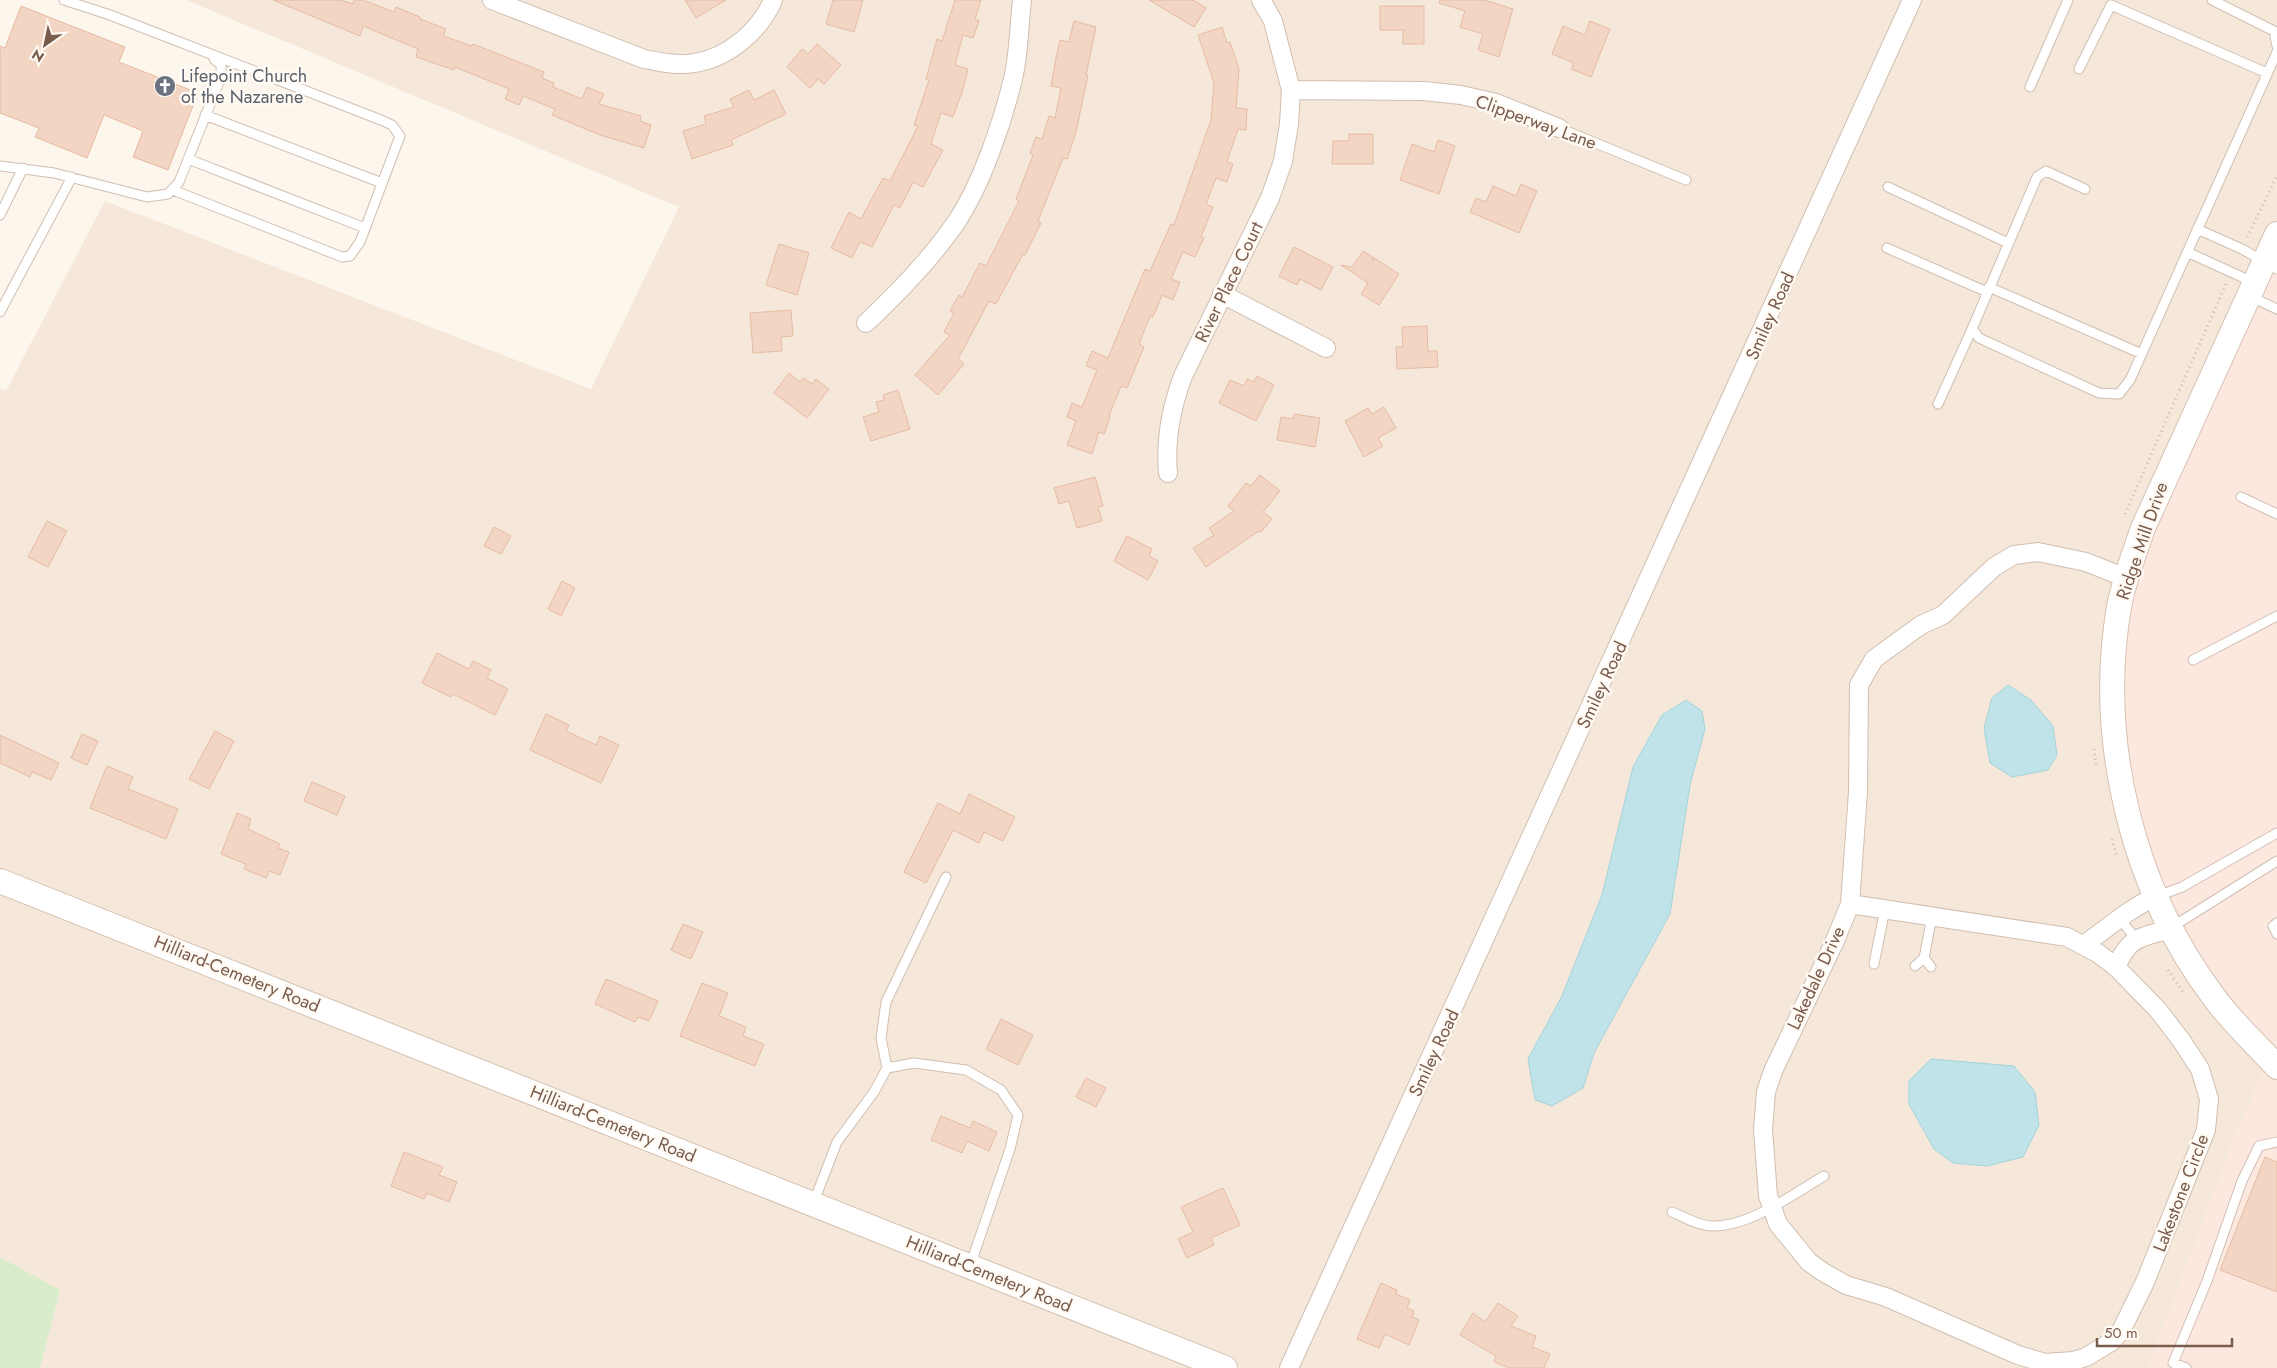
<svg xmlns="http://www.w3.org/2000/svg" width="2277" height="1368" viewBox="0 0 2277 1368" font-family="Jost,sans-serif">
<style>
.residential{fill:#f5e8da}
.commercial{fill:#fde8e0}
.green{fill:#d8ecc9}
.water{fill:#bfe3e8;stroke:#a5d3da}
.building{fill:#f3d5c3;stroke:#e6bba3}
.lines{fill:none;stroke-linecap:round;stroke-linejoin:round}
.service-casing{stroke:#d1beb0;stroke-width:11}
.minor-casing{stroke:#d1beb0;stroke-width:20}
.secondary-casing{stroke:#d6c0b0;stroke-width:26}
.path{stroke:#d9b8a5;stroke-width:3;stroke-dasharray:1 4;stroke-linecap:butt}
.service{stroke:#fff;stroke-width:9}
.minor{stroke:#fff;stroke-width:18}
.secondary{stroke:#fff;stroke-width:24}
.labels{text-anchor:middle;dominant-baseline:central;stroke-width:5;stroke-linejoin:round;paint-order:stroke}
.worship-label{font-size:18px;fill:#5b616d;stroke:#fffaf3;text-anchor:start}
.street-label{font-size:18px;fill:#7a5c4d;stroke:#fffaf3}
</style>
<rect width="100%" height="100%" fill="#fdf6ec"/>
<!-- residential -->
<path class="residential" d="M186 0H2277V233L2267 1063 2236 1134 2148 1368H40L60 1290 0 1257V389L6 391 105 201 591 389 679 207Z"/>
<!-- commercial -->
<path class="commercial" d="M2277 233V1368H2148L2236 1134 2267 1063 2216 1005 2127 827 2123 606Z"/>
<!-- green -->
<path class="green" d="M0 1257 60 1290 40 1368H0Z"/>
<!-- water -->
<path class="water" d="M2008 685 2031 700 2053 726 2057 755 2048 770 2012 777 1990 763 1984 728 1992 698Z
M1686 700 1702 711 1705 729 1690 785 1670 914 1594 1053 1583 1088 1552 1106 1535 1100 1528 1059 1562 996 1602 895 1633 767 1662 715Z
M1931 1059 2014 1066 2035 1092 2039 1125 2023 1157 1987 1166 1953 1163 1934 1149 1909 1104V1081Z"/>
<!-- building -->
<path class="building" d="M273 0H341L353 4 354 0H363L394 12 396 7 420 17V19L446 29 443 36 472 46 473 44 544 72 542 78 554 83 553 87 582 99 587 87 604 94 599 104 641 116 640 121 651 125 644 148 600 135 552 115 555 109 523 96 519 105 505 99 509 89 455 67 454 70 416 57 418 49 363 26 360 36Z
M685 0H726L696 18Z
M833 0H863L854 32 826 24Z
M955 0H981L975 19 979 21 973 38 963 35 955 65 968 69 963 89 953 117 941 113 931 144 943 150 923 187 913 182 900 208 894 205 872 247 860 242 852 258 831 248 849 212 861 219 883 178 890 181 918 126 914 125 929 80 926 79 937 39 942 41Z
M1149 0H1193L1206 8 1194 27Z
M1440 0H1485L1513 9 1499 57 1478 50 1483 34 1460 27 1465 11 1439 3Z
M21 6 125 47 119 62 198 93 168 170 133 157 143 131 104 115 87 158 35 137 39 128 0 113V46L5 48Z
M1380 6H1424V44H1403V30H1380Z
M1074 21 1096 27 1086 75H1088L1076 132 1067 159 1063 158 1038 221 1041 223 1025 255 1023 254 996 304 989 301 958 359 964 364 938 395 915 375 950 335 944 332 954 313 950 311 959 295 962 297 980 263 986 266 1019 201 1016 199 1033 155 1030 153 1036 137 1042 139 1049 116 1055 118 1061 88 1051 86 1056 58 1060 40 1069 42Z
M1590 21 1610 29 1591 77 1571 69 1574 63 1552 54 1563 26 1585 35Z
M1222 27 1227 43 1230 42 1239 69 1236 108 1247 109 1246 130 1238 129 1227 162 1233 164 1227 182 1216 178 1206 204 1213 207 1201 237 1204 238 1195 257 1183 252 1171 279 1180 282 1173 300 1162 295 1153 317 1150 316 1139 344 1144 347 1127 388 1121 386 1109 416 1110 417 1104 434 1099 432 1092 454 1067 445 1076 421 1067 417 1072 403 1082 407 1097 370 1086 366 1092 351 1108 358 1145 269 1150 271 1171 224 1174 225 1211 120 1214 83 1198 35Z
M817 44 841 65 824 84 818 79 810 88 787 67 802 49 808 54Z
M749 90 754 100 774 90 786 114 731 140 733 145 692 159 683 131 706 124 704 116 734 107 730 99Z
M1349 134H1373V164H1332L1333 141H1349Z
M1438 140 1455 146 1439 194 1400 180 1412 144 1434 152Z
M1521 184 1537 191 1519 233 1470 212 1476 198 1486 202 1493 186 1516 196Z
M779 244 809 253 797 295 766 285Z
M1294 247 1333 267 1321 290 1300 279 1297 285 1279 276Z
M1363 251 1373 257V261L1374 258 1399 274 1379 305 1361 294 1368 283 1341 265 1352 267Z
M791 310 793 336 781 337 782 351 753 353 750 313Z
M1427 326 1428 351H1437L1438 367 1397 369 1396 347H1403L1402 327Z
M789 373 800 382 803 378 812 384 816 379 829 389 807 418 774 393Z
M1257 376 1274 385 1256 421 1219 403 1230 380 1244 386 1247 379 1254 382Z
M898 390 910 429 871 441 863 417 879 412 876 402 884 400 883 395Z
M1384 407 1396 428 1378 438 1383 446 1364 457 1345 421 1368 408 1372 414Z
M1294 414 1320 418 1315 447 1277 440 1281 417 1293 419Z
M1260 475 1280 491 1263 512 1272 519 1261 532 1259 531 1206 567 1193 548 1214 535 1209 528 1234 511 1228 506 1246 483 1251 486Z
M1095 477 1103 506 1098 507 1102 521 1077 528 1069 501 1059 504 1054 488Z
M47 521 67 531 48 567 28 557Z
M494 527 511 536 501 554 484 546Z
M1127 536 1152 549 1149 556 1158 561 1148 580 1114 561Z
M562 581 575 588 561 616 548 609Z
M437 653 469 669 473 661 491 670 487 678 508 689 495 715 453 694 451 697 422 683Z
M546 714 569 725 566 731 596 745 600 736 619 745 601 783 530 750Z
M215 731 234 741 209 789 189 779Z
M82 734 98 741 87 765 71 758Z
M0 735 59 763 51 780 32 772 30 777 0 763Z
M107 766 133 777 128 789 178 809 166 839 90 808Z
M312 782 345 796 337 815 304 801Z
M969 794 1015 817 1003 841 984 832 979 843 953 830 926 883 904 872 938 803 960 814Z
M237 813 251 819 248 829 280 844 278 848 289 852 280 875 269 871 266 878 244 869 246 864 221 854Z
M683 924 703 932 691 959 671 950Z
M606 979 658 1001 649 1021 638 1017 635 1022 595 1004Z
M702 983 728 993 719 1016 746 1027 743 1036 764 1044 755 1066 680 1036Z
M1001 1019 1033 1035 1018 1065 986 1049Z
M1086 1078 1106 1088 1096 1107 1076 1097Z
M941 1116 970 1128 973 1121 997 1132 989 1151 967 1141 962 1153 931 1140Z
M404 1152 443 1167 439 1175 457 1182 449 1202 427 1193 424 1199 391 1186Z
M2265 1157 2277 1162V1292L2220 1270Z
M1223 1188 1240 1225 1211 1238 1214 1245 1187 1258 1178 1239 1193 1232 1181 1207Z
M1381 1283 1397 1290 1396 1294 1410 1300 1407 1308 1414 1311 1412 1317 1419 1320 1409 1345 1385 1334 1379 1348 1357 1339Z
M1498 1303 1518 1316 1511 1326 1536 1336 1532 1347 1550 1354 1544 1368H1509L1494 1362 1496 1356 1460 1335 1473 1313 1485 1322Z"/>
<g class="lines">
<!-- service casing -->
<g class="service-casing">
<path id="service" d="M64 0 110 15 381 120 392 125 400 136 360 242 350 256 342 257 173 190
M2212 0 2274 31 2277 46
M2079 69 2111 5 2267 73
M2030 87 2068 0
M205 115 382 183
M1559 128 1686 180
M188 159 365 228
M0 166 54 173 147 197 168 194 179 182 221 77V65L214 59
M1888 187 2008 243
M2085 189 2046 171 2037 177 1972 329 1979 338 2099 393 2119 394 2130 380 2277 52
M0 215 23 168
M2197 229 2242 249 2277 269
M1887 248 1987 292
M2187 252 2255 283
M1989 287 2142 354
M2249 296 2277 309
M0 312 72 177
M1938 404 1972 329
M2241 497 2277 514
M2193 660 2277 616
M2158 896 2182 887 2277 833
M2119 918 2136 939
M2277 923 2273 926 2277 934
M2172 927 2277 861
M1924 958 1931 967
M1874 964 1885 909
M1915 966 1924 958 1932 916
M887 1068 914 1063 966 1070 1001 1090 1018 1115 1010 1149 970 1266
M813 1204 837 1142 874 1092 887 1068 881 1038 886 1002 946 877
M1672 1212C1684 1217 1699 1226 1712 1226 1750 1227 1793 1194 1824 1176
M2186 1368 2173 1363 2207 1281 2242 1181 2259 1146 2277 1142"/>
</g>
<!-- minor casing -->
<g class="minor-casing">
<path id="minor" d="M492 0 644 59C660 62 677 66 694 63 728 58 760 31 773 0
M1291 90 1424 91 1461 95 1496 103 1559 128
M1222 294 1326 348
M866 323C898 293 930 260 955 224 981 186 1002 124 1013 79 1019 54 1019 26 1022 0
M1168 473C1165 439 1171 408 1183 376L1270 198 1283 161 1289 124 1291 90 1273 21 1261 0
M1850 904 2067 937 2099 954 2116 967 2158 1010 2181 1040 2200 1069 2209 1099 2206 1130 2145 1282 2121 1331 2111 1342 2086 1357 2073 1361 2045 1363 2018 1355 1886 1297 1846 1285 1823 1272 1809 1262 1778 1224 1768 1196 1763 1130 1766 1092 1773 1071 1834 943 1850 904 1858 792 1859 685 1874 659 1921 625 1943 615 1994 567 2014 555 2038 552 2086 562 2126 578
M2083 945C2107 929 2128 909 2155 897
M2116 967C2130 936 2139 938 2170 929
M1289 1368 1912 0"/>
</g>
<!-- secondary casing -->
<g class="secondary-casing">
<path id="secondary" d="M2277 234 2143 528C2134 554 2124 580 2119 607 2096 743 2133 891 2216 1000 2234 1024 2257 1045 2277 1067
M0 881 1225 1368"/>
</g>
<!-- path -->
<path class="path" d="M2247 237 2277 176
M2125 514 2226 284
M2094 749 2096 765
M2112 839 2117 857
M2168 970 2184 993"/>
<!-- service -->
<use href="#service" class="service"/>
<!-- minor -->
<use href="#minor" class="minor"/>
<!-- secondary -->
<use href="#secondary" class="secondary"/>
</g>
<!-- icons -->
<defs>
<g id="church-disc" transform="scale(1.125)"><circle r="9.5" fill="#6b7280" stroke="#fffaf3"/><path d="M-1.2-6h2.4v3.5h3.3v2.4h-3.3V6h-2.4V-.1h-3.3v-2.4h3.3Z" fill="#fff"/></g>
</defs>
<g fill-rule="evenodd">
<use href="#church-disc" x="165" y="86"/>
</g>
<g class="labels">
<!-- worship labels -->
<g class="worship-label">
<text x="181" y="76">Lifepoint Church<tspan x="181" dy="21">of the Nazarene</tspan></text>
</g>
<!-- street labels -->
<g class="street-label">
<text transform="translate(1536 122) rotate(20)">Clipperway Lane</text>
<text transform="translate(1229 282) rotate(-64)">River Place Court</text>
<text transform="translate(1770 316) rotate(-66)">Smiley Road</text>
<text transform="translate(2142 541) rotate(-71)">Ridge Mill Drive</text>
<text transform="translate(1602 685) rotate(-65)">Smiley Road</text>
<text transform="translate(237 974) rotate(22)">Hilliard-Cemetery Road</text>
<text transform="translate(1816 978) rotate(-65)">Lakedale Drive</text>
<text transform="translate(1434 1053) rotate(-65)">Smiley Road</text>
<text transform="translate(613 1124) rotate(22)">Hilliard-Cemetery Road</text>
<text transform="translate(2181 1193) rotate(-69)">Lakestone Circle</text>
<text transform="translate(989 1274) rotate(22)">Hilliard-Cemetery Road</text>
</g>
</g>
<!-- north arrow -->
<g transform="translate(45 45) rotate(213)" stroke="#fffaf3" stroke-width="4" paint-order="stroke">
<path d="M0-4L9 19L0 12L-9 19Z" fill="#7a5c4d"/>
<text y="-8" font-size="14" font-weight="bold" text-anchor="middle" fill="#7a5c4d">N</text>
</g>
<!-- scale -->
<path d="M2097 1338v8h135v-8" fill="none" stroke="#7a5c4d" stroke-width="2.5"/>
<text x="2104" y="1338" font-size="15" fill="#7a5c4d" stroke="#fffaf3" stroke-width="4" paint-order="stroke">50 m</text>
</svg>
